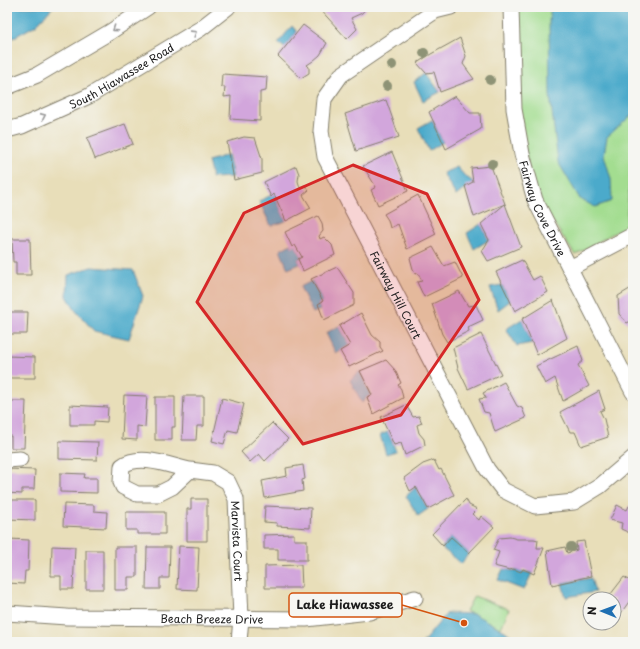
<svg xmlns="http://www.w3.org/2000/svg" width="640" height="649" viewBox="0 0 640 649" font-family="'Playpen Sans',sans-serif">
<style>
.green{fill:#a3dd90;stroke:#607c56}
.water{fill:#4caacb;stroke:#346374}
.building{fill:#d2a6dc}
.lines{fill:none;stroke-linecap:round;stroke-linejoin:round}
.minor-casing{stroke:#827d6a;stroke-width:17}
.minor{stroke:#fff;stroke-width:15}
.tree{fill:#8e9376}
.oneway{stroke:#999}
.marked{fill:#d62828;fill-opacity:0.2;stroke:#d62828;stroke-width:3;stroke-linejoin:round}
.labels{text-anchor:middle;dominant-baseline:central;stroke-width:4;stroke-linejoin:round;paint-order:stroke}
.street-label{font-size:11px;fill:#1c1c1c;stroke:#f6f6f2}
.leader{fill:none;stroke:#d4530e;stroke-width:1.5}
.callout-dot{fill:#d4530e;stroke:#f6f6f2;stroke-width:1.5}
.callout{fill:#f6f6f2;stroke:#d4530e;stroke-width:1.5}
.callout-label{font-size:12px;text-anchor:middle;font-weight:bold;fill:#1c1c1c}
</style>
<rect width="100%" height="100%" fill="#f6f6f2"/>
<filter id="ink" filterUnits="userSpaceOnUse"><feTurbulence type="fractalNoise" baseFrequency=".025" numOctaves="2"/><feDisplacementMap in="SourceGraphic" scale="8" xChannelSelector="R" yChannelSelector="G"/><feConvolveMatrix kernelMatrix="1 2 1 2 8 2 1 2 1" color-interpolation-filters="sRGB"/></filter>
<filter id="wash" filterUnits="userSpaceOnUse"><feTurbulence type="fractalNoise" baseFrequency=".012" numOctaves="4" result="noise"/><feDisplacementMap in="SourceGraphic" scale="16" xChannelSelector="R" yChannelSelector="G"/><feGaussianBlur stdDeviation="0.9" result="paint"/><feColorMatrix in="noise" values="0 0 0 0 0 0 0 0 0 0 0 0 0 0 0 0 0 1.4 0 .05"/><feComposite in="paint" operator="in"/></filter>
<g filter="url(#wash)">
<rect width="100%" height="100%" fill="#e8deb9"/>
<!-- green -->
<path class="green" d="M516 7H633V135L626 226 575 255 533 192 514 93Z
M474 596 509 609 501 628 466 611Z"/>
<!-- water -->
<path class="water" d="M7 7H53L36 25 7 41Z
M551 7H630V25L633 36V114L607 137 604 155 611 179 612 201 595 207 580 199 558 162 550 95 549 21Z
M292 26 297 32 285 48 278 43Z
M426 73 440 92 423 101 414 82Z
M432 120 443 142 429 151 418 128Z
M228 155 233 177 212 178 208 161Z
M457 167 464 175 473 182 456 196 443 173Z
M274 194 286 221 271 226 259 201Z
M481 224 489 240 474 249 467 233Z
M291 244 292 247 295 245 302 257 298 259 300 264 288 269 280 250Z
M91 267 133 270 143 296 129 339 94 331 75 310 67 296 68 275Z
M312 281 323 301 318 304 320 310 313 313 300 287Z
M502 285 510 301 498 310 490 287Z
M522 319 532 343 517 346 506 329Z
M339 326 350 345 336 354 326 333Z
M360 371 370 395H372L367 397 362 403 350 380Z
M388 432 396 451 386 454 380 435Z
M416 487 428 509 418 516 406 496Z
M451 537 469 553 461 564 442 548Z
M503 569 532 573 524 590 498 580Z
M591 578 595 592 566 597 562 583Z
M447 613 474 614 505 631 520 642H423Z"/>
<g id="blocks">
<!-- building -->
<path class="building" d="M318 7H367L362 13 351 18 357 29 347 39Z
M303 25 327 43 320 55 313 61 307 65 309 67V73L301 78 278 56Z
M460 38 466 56 463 64 474 79 440 92 434 72 426 73 417 63 431 54Z
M222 74 267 77 266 91 260 92V121L230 119 231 96 224 97 225 87H221Z
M455 96 470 113H480L481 129 446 149 429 112Z
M386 100 399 137 356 151 345 114Z
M125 124 133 144 95 159 87 138Z
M244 137 255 138 262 159V173L234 180 227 142Z
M392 152 408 191 378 205 371 190 376 187 363 166Z
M296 166 299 174 298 181 300 188 305 185 309 190 303 195 311 208 286 221 274 194 271 197 264 182Z
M491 166 505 204 521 247 488 261 482 251 489 240 481 224 505 204 474 217 465 186 473 182 471 168Z
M418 195 436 234 407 249 398 224 390 228 388 220 384 214Z
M318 216 322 223 323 231 319 236 320 239 324 237 332 245 335 255 303 271 298 259 302 257 295 245 292 247 285 232Z
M12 239H30L31 275H16V262H13Z
M433 247 444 266 455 262 463 278 424 297 417 282 422 281 418 273 415 274 413 269 410 258Z
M522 260 533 280 540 276 548 292 515 311 496 272Z
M337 267 354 293V305L324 320 318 304 323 301 311 279Z
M633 287V320L627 323 619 314 618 296Z
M459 291 468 306 476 305 483 320 468 327 469 331 447 342 442 334 432 304Z
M553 300 567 338 537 355 522 319Z
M7 312H28L27 334H7Z
M361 313 372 335 380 342V347L383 351 349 367 340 351 350 345 339 326Z
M481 334 501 374 468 389 458 368 453 348Z
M578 346 583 361 578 365 589 386 563 401 555 378 545 384 536 366Z
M7 356 35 357V378H7Z
M386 360 395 370 401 383 398 385 401 389 403 398 373 414 367 397 372 395 360 371Z
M504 382 517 406 522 408 526 418 495 432 489 413 484 412 479 399 486 398 483 393Z
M599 391 605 409 600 411 604 419 608 437 581 446 575 432H570L560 412Z
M124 395 147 396 145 427 137 426V440L122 439Z
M184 396H204V426H197L196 440H182Z
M155 397H175V427H172V440H155Z
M222 398 244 404 237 432 228 430 224 444 212 441Z
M7 401H26L24 448H11V436H7Z
M70 405 108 407 107 422 94 421V425H70Z
M406 405 413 417 419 416 422 423 417 425 419 433 424 439 425 445 405 455 401 443 394 445 381 417Z
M272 423 288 439 265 461 259 454 250 462 241 452Z
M59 441 98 442 97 460 59 459Z
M434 460 439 470 441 469 454 495 428 509 416 487 410 491 404 478 423 464Z
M303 465 305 479 302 480 303 491 265 498 262 481 287 476 286 468Z
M7 469 35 470 34 489H22V494L7 493Z
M60 473 85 474 84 478H97V493L60 492Z
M191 499H207V541H187V509H191Z
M466 499 469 505 477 509 472 514 479 520 481 516 494 527 469 553 451 537 443 546 432 534Z
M7 500H35V520L7 519Z
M64 504 94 505V511L107 512 106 528 63 526Z
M617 505 627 510 629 506H633L632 534 621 529 622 523 610 520Z
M265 506 311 508 310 528 277 526V523L264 522Z
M126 512H165V534H137V530H126Z
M294 534V540H307V560H278V549H264V535Z
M510 537 517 539H534L538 540 537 548H544L534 574 523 569 521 572 513 569 510 570 494 566 499 552 493 550 499 538Z
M9 539 29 540 28 571H25L24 584 8 583Z
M584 541 591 576 552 585 547 551 565 547 567 553 577 550 576 542Z
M52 546 75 547 73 589H61V576H51Z
M179 546 199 547 197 590 177 589Z
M115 547H137V577H128V590H115Z
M147 547H170L169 578H160V589H146Z
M86 550H103V589H86Z
M301 565 302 588H265V566Z
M633 575V596L621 613 614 608V599H607L624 577 629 580Z"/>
</g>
</g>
<g filter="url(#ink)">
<use href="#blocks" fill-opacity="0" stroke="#827d6a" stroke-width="1"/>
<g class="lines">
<!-- minor casing -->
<g class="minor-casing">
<g id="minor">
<path id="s1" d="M451 7 435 11 341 75 324 99 321 131 325 157 487 469 503 490 535 506 574 502 600 486 633 458"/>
<path id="s2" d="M511 7 514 109 522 154 535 200 633 392"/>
<path d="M7 87 37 75 110 32 148 7"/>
<path id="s3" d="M7 130 22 126 89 96 200 29 228 7"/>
<path d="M570 268 633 235"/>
<path d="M7 460 20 459"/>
<path id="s4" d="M190 470C170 466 140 453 122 466L121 482 123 487 137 494H158L172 487 190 470 213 473 228 482 236 499 241 618 239 642"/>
<path id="s5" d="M7 613 67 617 306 619 369 612 415 598"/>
</g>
</g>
<!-- minor -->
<use href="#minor" class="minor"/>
</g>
<!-- trees -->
<g class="tree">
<circle cx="424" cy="53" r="5"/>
<circle cx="392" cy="65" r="5"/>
<circle cx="490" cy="80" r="5"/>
<circle cx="387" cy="86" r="5"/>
<circle cx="492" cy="164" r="5"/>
<circle cx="571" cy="547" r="5"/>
</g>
<!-- one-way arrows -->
<defs><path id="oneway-chevron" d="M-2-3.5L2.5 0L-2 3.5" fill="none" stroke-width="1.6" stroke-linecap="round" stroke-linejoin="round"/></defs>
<g class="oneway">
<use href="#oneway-chevron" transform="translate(115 29) rotate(146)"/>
<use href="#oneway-chevron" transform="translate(194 33) rotate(-32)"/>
<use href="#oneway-chevron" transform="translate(43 116) rotate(-24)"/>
</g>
</g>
<!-- marked area -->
<path class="marked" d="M353 165 427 194 479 300 401 415 303 444 197 302 244 213Z"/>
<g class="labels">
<!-- street labels -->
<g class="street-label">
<text stroke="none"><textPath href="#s3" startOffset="127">South Hiawassee Road</textPath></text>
<text stroke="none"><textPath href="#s2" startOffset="206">Fairway Cove Drive</textPath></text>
<text stroke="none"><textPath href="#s1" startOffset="373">Fairway Hill Court</textPath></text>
<text stroke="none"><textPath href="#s4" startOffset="270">Marvista Court</textPath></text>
<text stroke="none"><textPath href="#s5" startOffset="205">Beach Breeze Drive</textPath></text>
</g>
</g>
<!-- callouts -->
<path class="leader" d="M464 623L402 605"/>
<circle class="callout-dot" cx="464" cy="623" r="4"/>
<rect class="callout" x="289" y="593" width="113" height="24" rx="4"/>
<g class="callout-label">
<text x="345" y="609">Lake Hiawassee</text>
</g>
<!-- margin -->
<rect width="640" height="649" fill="none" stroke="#f6f6f2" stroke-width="24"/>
<!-- north arrow -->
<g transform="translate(602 611) rotate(271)"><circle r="19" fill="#f6f6f2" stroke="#9f9f9c"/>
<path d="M0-3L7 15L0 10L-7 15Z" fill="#1f6fb2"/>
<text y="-6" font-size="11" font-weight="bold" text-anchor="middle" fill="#1c1c1c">N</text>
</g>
</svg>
